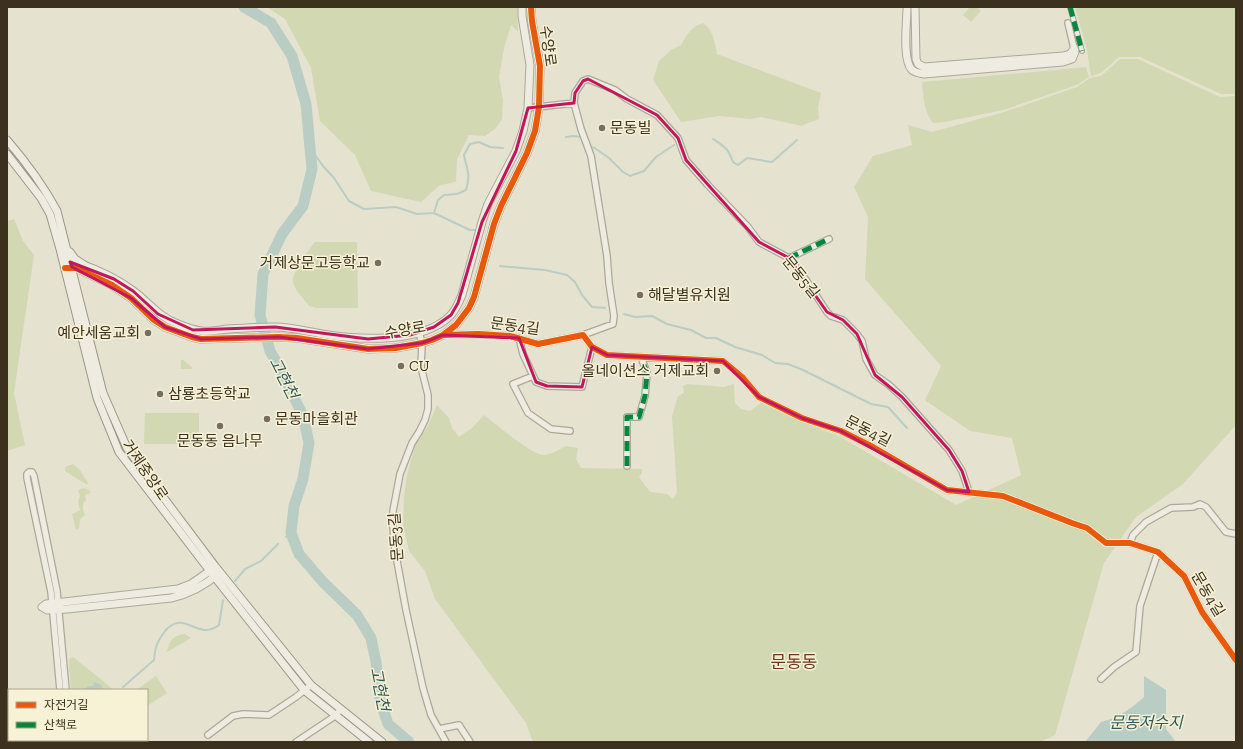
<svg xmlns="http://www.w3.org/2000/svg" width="1243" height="749" viewBox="0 0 1243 749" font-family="'Zilla Slab','Noto Sans KR',serif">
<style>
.green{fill:#d2d8b2}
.water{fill:#bacdc4}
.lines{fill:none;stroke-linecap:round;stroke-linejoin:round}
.stream{stroke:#bacdc4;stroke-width:2}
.river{stroke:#bacdc4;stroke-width:11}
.pedestrian-casing{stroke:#aca798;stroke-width:6}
.minor-casing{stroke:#aca798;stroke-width:8}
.tertiary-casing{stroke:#aca798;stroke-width:9}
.secondary-casing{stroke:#9b9688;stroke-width:9}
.pedestrian{stroke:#eeece1;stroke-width:4}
.minor{stroke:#eeece1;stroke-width:5.5}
.tertiary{stroke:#eeece1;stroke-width:7}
.secondary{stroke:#eeece1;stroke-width:7}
.quiet{stroke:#00873e;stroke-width:5;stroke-dasharray:10 5;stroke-linecap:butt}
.cycleway-casing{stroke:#f7f1d6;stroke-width:8}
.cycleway{stroke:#e8590c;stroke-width:6}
.marked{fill:none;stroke:#c2185b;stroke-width:3;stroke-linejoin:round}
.poi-dot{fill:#786e5d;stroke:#f7f1d6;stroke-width:1.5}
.labels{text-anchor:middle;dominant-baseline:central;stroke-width:3;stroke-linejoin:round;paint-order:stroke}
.street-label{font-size:15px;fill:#3c301f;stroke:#f7f1d6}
.poi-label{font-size:15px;fill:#3c301f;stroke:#f7f1d6;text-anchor:start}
.water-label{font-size:16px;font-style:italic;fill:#2e5a5c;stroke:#f7f1d6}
.quarter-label{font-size:17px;fill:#6a361d;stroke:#f7f1d6}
</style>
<rect width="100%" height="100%" fill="#e6e2d0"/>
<!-- green -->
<path class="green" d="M267 7H517L518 32 511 25 504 48 499 77 503 100 502 119 495 129 485 136 469 135 457 159 456 182 440 185 421 202 371 191 355 155 320 121 311 68 285 19Z
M970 7H977L981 11 971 22 963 15Z
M1075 7H1236V94H1221L1140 57H1119L1101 73 1091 76 1087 50Z
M703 23C713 29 715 44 717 54L821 93 818 108 819 119 805 124 802 126 761 117 751 119 719 116 681 122 653 80 659 61 671 50 681 45 686 36 691 30 696 26Z
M1120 59H1138L1220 97 1236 96V425L1183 484 1136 517 1104 563 1055 735 1040 742H533L526 723 435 599 425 571 409 551 403 525 404 496 407 475 416 443 428 426 437 405 449 418 452 428 459 437 472 428 484 415C496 424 530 454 543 455 551 455 560 449 566 446L578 448 576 459 581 468 642 469V473L639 477 650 492 667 494 673 499 677 493 672 416 678 396 684 393 683 386 687 384 724 387 734 384 735 403 741 409 750 411 761 403 801 422 839 436 956 505 1021 475 1012 438 970 431 925 400 941 366 865 279 868 217 854 187 873 156 912 145 908 125 932 132 1004 112 1077 87 1090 78 1101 76Z
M1086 67 1089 77 1077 85 1003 110 945 122 933 123C924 112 923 96 922 82Z
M14 219 23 241 34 255 14 393 25 445 7 451V221Z
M315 242H357L358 308H316L309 306C304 299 295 291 293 282 291 274 309 249 315 242Z
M181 360H183L192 367V369H181Z
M145 413H199V444H144Z
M73 464 80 470 88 483 87 485 65 471V467Z
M84 488 89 490 91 493 85 495 86 501 84 502C82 508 83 510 85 515L80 519 79 528 76 530 72 514 77 512 80 510 78 502 80 496 78 490Z
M185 634 191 638 167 652C170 641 172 635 185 634Z
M73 657 108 685 113 690H71L69 662V659Z
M156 676 167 693 147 706V690H136Z"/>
<!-- water -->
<path class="water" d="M1144 676 1166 690V729L1176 742H1085L1101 722 1117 717 1132 707 1144 697Z
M94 682 101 685 103 690H84L88 686H93Z"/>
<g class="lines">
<!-- stream -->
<path class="stream" d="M566 137 573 136 582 137
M713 139C725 147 728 148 733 162L738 165 747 158 772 162 797 140
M593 147 609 158 623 172 630 176 644 171 656 157 674 145
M310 148 323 166 334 178 349 201 364 209 396 207 417 214 434 213 470 230H475
M434 213 438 200 444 195 457 194 466 190C471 174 467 170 464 155L470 144 479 142 490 147 503 148
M500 266 545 270 567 275 575 282 582 295 592 307 605 308
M624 314 635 317 652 316 667 324 691 330 706 338H716L735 347 762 355 775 363 788 364 803 370 871 404 888 407 907 428
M286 537 291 533
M235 581 245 569 261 561 278 544
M123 687 154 660C155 648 157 641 165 631 185 608 197 642 219 625L223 600
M76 742V740"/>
<!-- river -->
<path class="river" d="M244 7 271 23 292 56 306 104 310 148 312 169 303 206 282 234 263 274 260 315 270 351 283 374 303 416 309 443 303 479 294 506 291 533 299 554 323 582 357 615 371 638 376 662 380 700 388 724 409 742"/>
<!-- pedestrian casing -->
<g class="pedestrian-casing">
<path id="pedestrian" d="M1070 7 1082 51"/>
</g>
<!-- minor casing -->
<g class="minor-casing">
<path id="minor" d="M1068 23 1074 48
M574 103 575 93 583 81 588 79 615 90 627 99 657 115 678 138 686 160 707 184 748 227 759 242 789 258 806 280 827 312 831 316 843 320 857 334 862 341 866 359 875 375 889 385 902 397 949 450 962 471 969 492
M528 108 574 103 581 129 591 156 607 256 609 283 614 316 613 324 583 335
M789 258 829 239
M419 332 422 343 421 367 428 395V409L425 420 419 432 412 443 400 474 393 511V527L395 550 406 610 423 688 431 715 446 742
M443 335 478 334 510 336 538 344 583 335 592 347 607 355 723 361 742 377 759 397 802 418 841 431 873 447 947 490 1003 496 1072 523 1087 528 1106 543H1130L1158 552 1184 576 1202 612 1236 660
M519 338 523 354 536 382 547 386 582 387 592 347
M533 376 513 384 528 413 551 429 570 431
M627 466V417H639L645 396 647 373 641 357
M1130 543 1133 535 1146 522 1171 508 1193 507 1200 504 1206 507 1226 532 1236 534
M1101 679 1114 667 1136 652 1140 606 1158 552
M60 690 51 592 27 478V474L29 472H32L34 476 57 591 66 690
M439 729 459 725 470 742
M208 735 233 716 243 714 269 715 296 697 311 685
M61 742V740
M67 742V740
M296 742 335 716 341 709"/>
</g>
<!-- tertiary casing -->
<g class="tertiary-casing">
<path id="tertiary" d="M907 7C907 21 902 60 912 70 916 73 919 73 924 74L1063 62 1072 59 1075 52 1074 48
M915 7 916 59 918 64 924 67 1063 56 1070 54 1074 49
M81 264C98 270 117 279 132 290 149 302 157 316 178 324 185 327 193 330 201 331 210 332 219 330 228 329 243 328 259 327 274 327 290 327 306 331 322 334 358 340 421 344 450 316 456 310 459 302 462 295L482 222 488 204 516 151 523 131 528 108 530 65 522 16V7
M66 268H76L112 285 131 298 154 320 165 327 192 337 201 339 279 337 297 338 368 349 396 348 422 343 432 340 443 335 456 325 469 308 474 297 494 224 501 206 527 153 535 131 539 107 540 66 532 21 531 7
M42 607 47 610 67 609 171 598C189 594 204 586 218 574
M42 607 46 604 178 589 191 584 214 568"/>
</g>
<!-- secondary casing -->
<g class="secondary-casing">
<path id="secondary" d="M7 140C26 162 43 185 57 211L103 393 127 448 157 489 215 566 311 685 382 742
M7 154 41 198 50 214 60 249 97 398 119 452 210 571 304 690 369 742
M70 252 75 259 86 266"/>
</g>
<!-- pedestrian -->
<use href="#pedestrian" class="pedestrian"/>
<!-- minor -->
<use href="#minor" class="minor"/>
<!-- tertiary -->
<use href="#tertiary" class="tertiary"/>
<!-- secondary -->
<use href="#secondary" class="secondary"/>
<!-- quiet -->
<path class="quiet" d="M1070 7 1082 51
M789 258 829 239
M627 466V417H639L645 396 647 373 641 357"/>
<!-- cycleway casing -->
<g class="cycleway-casing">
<path id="cycleway" d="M65 268H76L112 285 131 298 154 320 165 327 192 337 201 339 279 337 297 338 368 349 396 348 422 343 432 340 443 335 456 325 469 308 474 297 494 224 501 206 527 153 535 131 539 107 540 66 532 21 531 7
M443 335 478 334 510 336 538 344 583 335 592 347 607 355 723 361 742 377 759 397 802 418 841 431 873 447 947 490 1003 496 1072 523 1087 528 1106 543H1130L1158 552 1184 576 1202 612 1236 660"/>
</g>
<!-- cycleway -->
<use href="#cycleway" class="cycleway"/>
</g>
<!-- marked area -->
<path class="marked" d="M588 79 657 115 678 138 686 160 759 242 789 258 827 312 843 320 857 334 875 375 902 397 949 450 962 471 969 492 947 490 841 431 802 418 759 397 723 361 607 355 592 347 582 387 547 386 536 382 519 338 443 335 422 343 368 349 279 337 201 339 165 327 131 298 72 267 70 262 114 279 133 291 158 314 193 330 275 327 368 339 410 335 434 327 451 315 458 303 482 222 516 151 528 108 574 103 575 93 583 81Z"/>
<!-- markers -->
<g class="poi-dot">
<circle cx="602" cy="128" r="4"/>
<circle cx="378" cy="263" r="4"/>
<circle cx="640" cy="295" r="4"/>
<circle cx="148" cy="333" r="4"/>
<circle cx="401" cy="366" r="4"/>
<circle cx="717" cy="371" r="4"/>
<circle cx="160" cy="394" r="4"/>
<circle cx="267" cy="419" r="4"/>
<circle cx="220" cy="426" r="4"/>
</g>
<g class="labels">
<!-- street labels -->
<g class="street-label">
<text transform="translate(548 46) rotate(82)">수양로</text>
<text transform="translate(801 277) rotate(51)">문동5길</text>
<text transform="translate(515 326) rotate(8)">문동4길</text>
<text transform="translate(405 330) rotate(-10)">수양로</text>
<text transform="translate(868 431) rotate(27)">문동4길</text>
<text transform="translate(145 470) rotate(56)">거제중앙로</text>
<text transform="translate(396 537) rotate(-94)">문동3길</text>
<text transform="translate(1208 594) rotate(59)">문동4길</text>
</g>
<!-- poi labels -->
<g class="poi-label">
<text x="610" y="128">문동빌</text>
<text x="370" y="263" text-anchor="end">거제상문고등학교</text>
<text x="648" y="295">해달별유치원</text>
<text x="140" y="333" text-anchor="end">예안세움교회</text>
<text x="409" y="366">CU</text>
<text x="709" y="371" text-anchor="end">올네이션스 거제교회</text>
<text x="168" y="394">삼룡초등학교</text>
<text x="275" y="419">문동마을회관</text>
<text x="220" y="441" text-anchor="middle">문동동 음나무</text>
</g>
<!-- water labels -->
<g class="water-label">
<text transform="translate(284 378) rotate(63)">고현천</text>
<text transform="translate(380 689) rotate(79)">고현천</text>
<text x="1146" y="722">문동저수지</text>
</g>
<!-- quarter labels -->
<g class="quarter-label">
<text x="794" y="662">문동동</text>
</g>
</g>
<!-- border -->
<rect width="1243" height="749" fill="none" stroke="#3c301f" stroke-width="16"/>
<!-- legend -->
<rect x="8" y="689" width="140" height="52" fill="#f7f1d6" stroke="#aca48d"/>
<rect x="16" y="702" width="20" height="6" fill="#e8590c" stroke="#aca48d"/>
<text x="44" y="709" font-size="12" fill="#3c301f">자전거길</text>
<rect x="16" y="722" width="20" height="6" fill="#00873e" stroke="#aca48d"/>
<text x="44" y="729" font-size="12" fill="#3c301f">산책로</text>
</svg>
